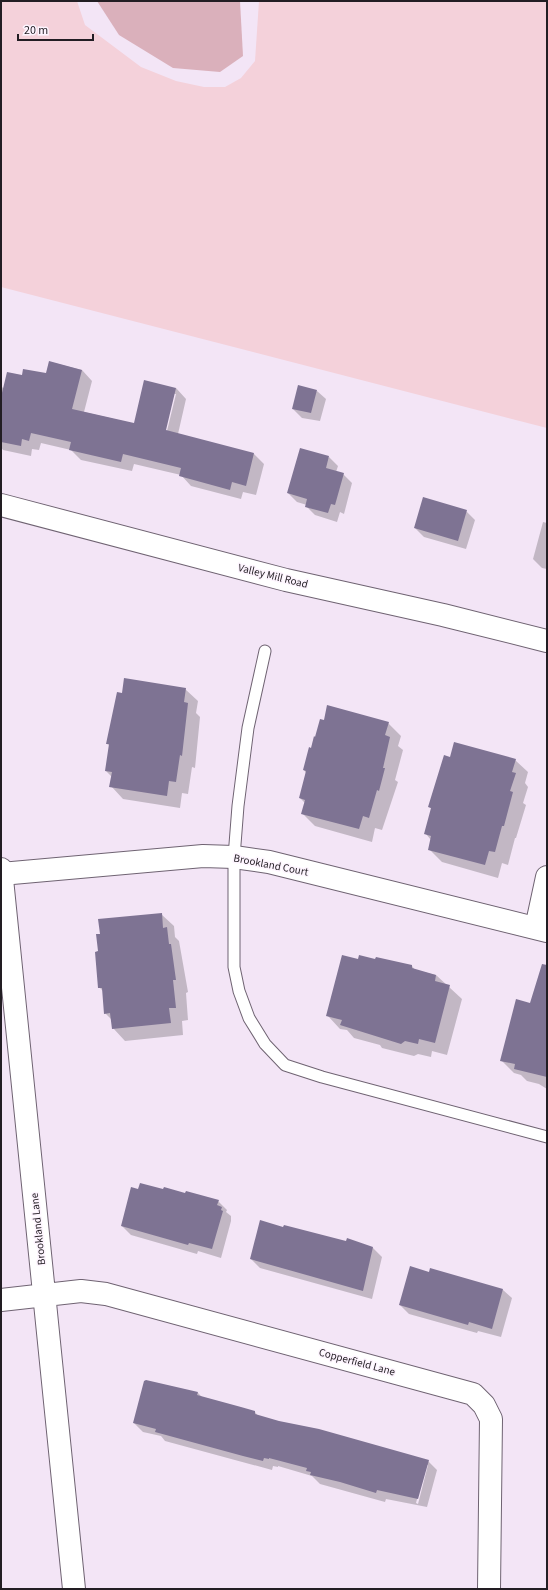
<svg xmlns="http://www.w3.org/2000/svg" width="548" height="1590" viewBox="0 0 548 1590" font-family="'Source Sans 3',sans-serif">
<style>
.green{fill:#f4d1da}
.forest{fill:#dab0bb}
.shadow{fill:#0003;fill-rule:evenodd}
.building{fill:#7e7393}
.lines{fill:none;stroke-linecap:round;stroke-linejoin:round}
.service-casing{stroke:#6f6372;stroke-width:13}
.minor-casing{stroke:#6f6372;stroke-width:24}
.tertiary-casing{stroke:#6f6372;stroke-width:24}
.service{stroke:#fff;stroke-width:11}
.minor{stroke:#fff;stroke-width:22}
.tertiary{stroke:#fff;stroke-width:22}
.labels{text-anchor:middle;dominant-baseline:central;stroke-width:3;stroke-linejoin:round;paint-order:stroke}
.street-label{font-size:11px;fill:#221d23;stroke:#fdf4fe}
</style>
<rect width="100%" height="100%" fill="#f3e5f6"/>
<!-- green -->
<path class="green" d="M1 1H77L85 25 141 67 176 81 204 87H225L241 78 255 61 259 1H547V428L1 287Z"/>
<!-- forest -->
<path class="forest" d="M97 1H240L243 56 220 72 173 68 119 35Z"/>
<!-- shadow -->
<path class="shadow" d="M50 362 82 370 92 381 84 412 135 424 176 388 186 399 178 434 254 454 264 464 256 495 243 492 241 499 191 486 181 475 134 464 132 471 81 460 71 450 41 443 39 450 32 449 31 456 3 450 1 447V387L4 388 22 376 47 374ZM174 394H176L166 435H164Z
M317 391 326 399 320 421 302 418 293 409Z
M329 457 338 466 336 472 343 474 352 483 344 514 340 512 337 522 315 515 306 506 307 505 297 502 288 493Z
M466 511 475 520 466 549 424 537 415 528Z
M543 522 547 523V569L542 568 533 559Z
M185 689 198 701 196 713 200 717 195 768 192 767 188 794 182 793 180 808 123 799 111 786 112 777 106 771 110 746 107 744Z
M388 723 401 736 398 746 403 750 395 780 398 782 382 830 375 828 372 842 315 826 302 813 305 803 300 798 306 773 304 770 312 749Z
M450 758 515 760 528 772 525 783 528 787 523 803 526 805 516 838H515L508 865 502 863 498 878 442 862 429 849 431 840 426 834 432 809 429 807Z
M161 914 174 926 175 937 179 941 188 992 186 993 188 1020 182 1021 183 1035 125 1041 113 1028 112 1020 105 1013 103 991 99 987Z
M358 960 412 966 415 970 436 975 462 999 447 1055 432 1051 431 1057 418 1054 414 1056 382 1048 380 1045 354 1038 347 1030 340 1029 328 1016Z
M547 1003V1089L539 1084 527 1081 521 1075 514 1073 501 1060 531 1004Z
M218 1201 227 1210 226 1212 231 1216V1221L221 1258 198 1251 197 1254 131 1235 122 1226Z
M284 1229 373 1248 382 1257 372 1299 260 1268 251 1259Z
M503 1290 512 1298 501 1337 478 1331 477 1333 409 1314 400 1305Z
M145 1382 198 1393 203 1398 255 1412 258 1416 428 1461 437 1470 427 1507 386 1499 385 1502 320 1484 312 1476 278 1466V1467L273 1466 272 1470 165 1441 161 1436 143 1432 134 1423ZM426 1465H428L418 1504 416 1503Z
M547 1559V1589H546Z"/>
<!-- building -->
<path class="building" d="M49 361 82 370 72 409 134 423 144 380 176 388 166 430 254 453 246 486 232 482 230 490 179 476 181 468 123 454 121 462 69 450 71 442 31 433 29 441 22 439 21 446 1 442V397L7 372 22 375 23 369 46 373Z
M298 385 317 390 311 413 292 409Z
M300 448 329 456 326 468 344 473 335 505 331 504 328 513 305 507 307 499 287 493Z
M423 497 467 510 458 541 414 528Z
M124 678 186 688 184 702 188 703 182 756 180 755 176 782 169 781 167 796 109 787 112 772 105 771 109 744H106L117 692 122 693Z
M327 705 389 722 385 735 390 737 383 768H385L379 791 377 790 369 818 363 816 359 829 301 814 305 800 299 798 306 771 303 770 309 747 311 748 314 736 315 737 320 719 324 720Z
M454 742 516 759 512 772 516 773 510 791 513 792 504 826H502L495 852 489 851 485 865 428 850 431 836 424 834 431 808 428 807 444 755 450 757Z
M162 913 163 928 167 927 169 944H171L176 980H173L176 1008H169L171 1023 112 1029 110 1013 104 1014 102 988H98L95 952 98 951 96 934H100L98 919Z
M342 955 358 959 359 955 375 959 376 957 412 965V968L436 975 435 981 450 985 435 1043 419 1039 418 1044 405 1041 401 1044 340 1025 342 1020 326 1016Z
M542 964 547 965V1077L514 1069 515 1064 500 1061 516 999 530 1003Z
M140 1183 163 1189 164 1187 185 1193 186 1191 219 1200 217 1205 222 1207 221 1210 223 1211 212 1249 189 1243 188 1245 121 1226 131 1187 138 1189Z
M260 1220 283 1227 284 1225 346 1241 347 1238 373 1247 363 1291 250 1259Z
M410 1266 429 1272 430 1268 503 1289 492 1329 469 1322 468 1325 399 1305Z
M146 1380 198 1392 197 1395 241 1407 255 1411V1414L279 1421 319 1429 429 1460 418 1499 377 1490 376 1493 340 1482 310 1475 311 1472 306 1471 307 1468 269 1458V1459L264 1458 263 1461 243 1456 155 1432 156 1429 133 1423 144 1381Z"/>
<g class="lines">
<!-- service casing -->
<g class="service-casing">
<path id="service" d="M265 651 248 728 238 806 234 857V967L239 991 249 1018 265 1044 285 1065 322 1077 547 1137"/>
</g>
<!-- minor casing -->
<g class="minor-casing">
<path id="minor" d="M1 869 74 1589
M1 874 203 856 234 857 269 862 547 931
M536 928 547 877
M1 1300 81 1291 106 1294 473 1394 484 1405 491 1419 489 1589"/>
</g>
<!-- tertiary casing -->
<g class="tertiary-casing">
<path id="tertiary" d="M1 505 286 580 443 615 547 641"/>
</g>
<!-- service -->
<use href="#service" class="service"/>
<!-- minor -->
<use href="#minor" class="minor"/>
<!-- tertiary -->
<use href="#tertiary" class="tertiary"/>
</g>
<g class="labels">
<!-- street labels -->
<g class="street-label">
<text transform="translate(273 576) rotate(14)">Valley Mill Road</text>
<text transform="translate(271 865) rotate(11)">Brookland Court</text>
<text transform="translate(38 1229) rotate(-96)">Brookland Lane</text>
<text transform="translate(357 1362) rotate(15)">Copperfield Lane</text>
</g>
</g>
<!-- border -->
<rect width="548" height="1590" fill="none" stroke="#221d23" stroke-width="4"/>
<!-- scale -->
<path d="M18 34v6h75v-6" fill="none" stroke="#221d23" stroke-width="2"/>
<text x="24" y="34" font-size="12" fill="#221d23" stroke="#fdf4fe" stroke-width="3" paint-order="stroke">20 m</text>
</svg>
